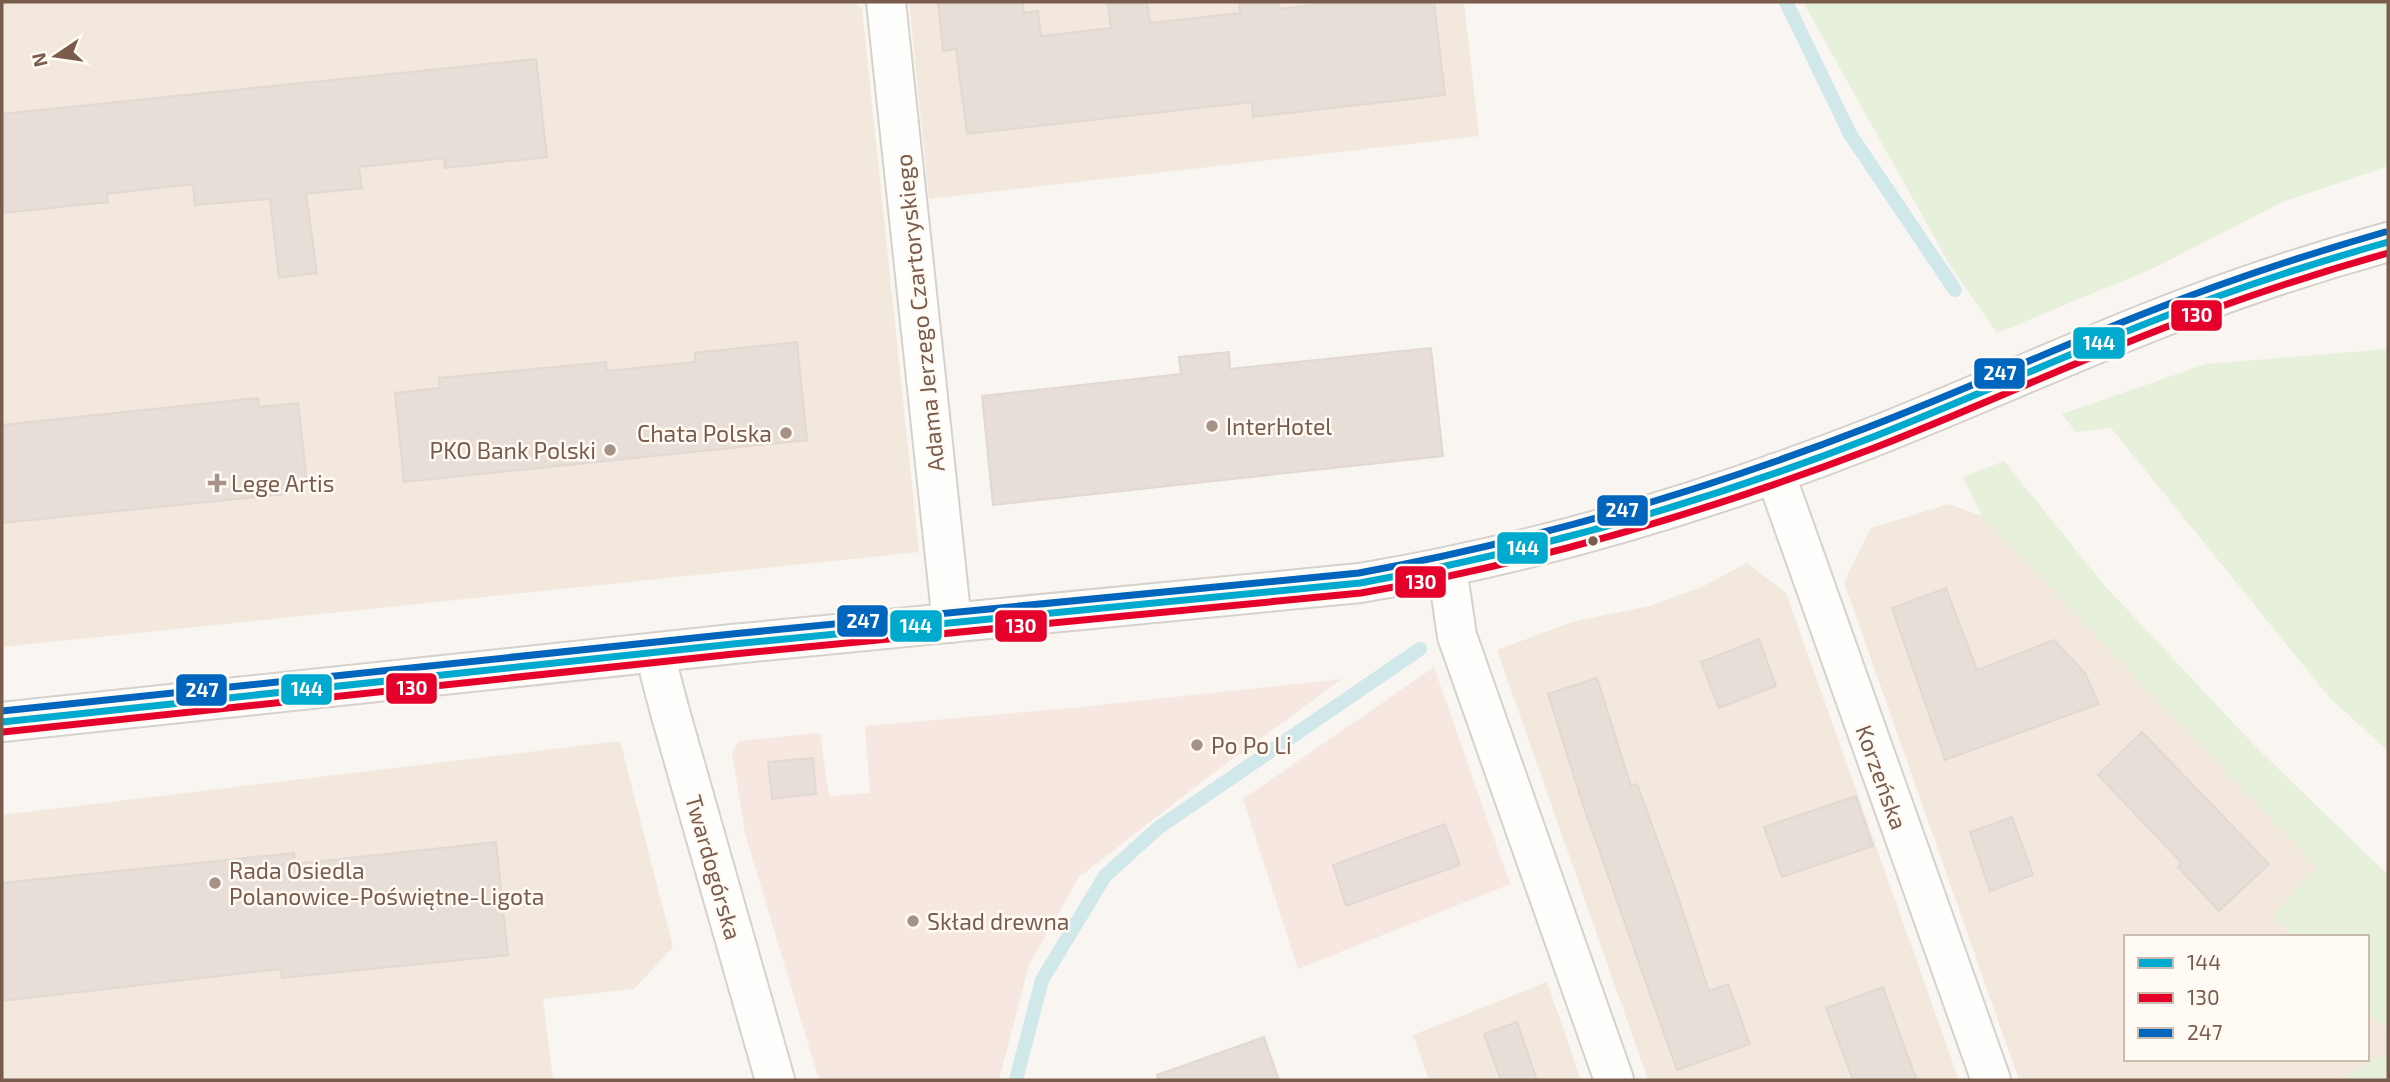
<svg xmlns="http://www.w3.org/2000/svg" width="2390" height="1082" viewBox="0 0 2390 1082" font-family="'Exo 2',sans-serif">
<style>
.residential{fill:#f2e8de}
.commercial{fill:#f6e8e1}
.green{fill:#e7f0db}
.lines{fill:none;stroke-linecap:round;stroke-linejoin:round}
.stream{stroke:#d0e8ea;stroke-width:14}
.building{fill:#e6ded7;stroke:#e2d8d2;stroke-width:2}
.minor-casing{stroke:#d7d1cb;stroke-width:42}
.minor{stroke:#fefefd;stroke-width:38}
.bus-1-casing{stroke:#fffaf3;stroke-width:12}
.bus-2-casing{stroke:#fffaf3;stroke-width:12}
.bus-3-casing{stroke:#fffaf3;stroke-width:12}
.bus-1{stroke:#00a9ce;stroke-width:7}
.bus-2{stroke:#e4002b;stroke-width:7}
.bus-3{stroke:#0065bd;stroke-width:7}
.poi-dot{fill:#a69286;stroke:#fffaf3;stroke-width:2.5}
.bus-dot{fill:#7a5c4d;stroke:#fffaf3;stroke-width:2.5}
.labels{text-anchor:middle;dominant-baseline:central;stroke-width:5;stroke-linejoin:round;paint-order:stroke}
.street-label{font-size:23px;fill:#7a5c4d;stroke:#fffaf3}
.poi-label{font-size:23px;fill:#7a5c4d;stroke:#fffaf3;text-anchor:start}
.line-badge{stroke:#fffaf3;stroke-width:2.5}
.badge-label{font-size:19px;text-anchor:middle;font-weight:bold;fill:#fff}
</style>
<rect width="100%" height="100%" fill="#f9f5f0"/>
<!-- residential -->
<path class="residential" d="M2 2H854L862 9 919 552 2 647Z
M909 2H1464L1479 136 929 199Z
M1949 504 1982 516 2317 867 2273 916 2294 937H2126V1059H2367V1010L2388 1031V1051L2340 1080H2019L1844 582 1871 528Z
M1747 563 1786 593 1959 1080H1648L1497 650 1572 622 1650 606 1704 586Z
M620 741 673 947 634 989 543 999 553 1080H2V815Z
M1547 982 1581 1080H1429L1413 1035Z"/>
<!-- commercial -->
<path class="commercial" d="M1434 667 1510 884 1298 969 1243 799Z
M1342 679 1207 778 1079 877 1029 965 999 1080H819L745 833 732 752 739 741 820 733 829 796 870 793 865 726 1072 708Z"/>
<!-- green -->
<path class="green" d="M1803 2H2388V166L2282 202 2154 268 1997 333 1951 267Z
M2388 349V751L2330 698 2111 428 2076 432 2062 414 2206 364Z
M2004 461 2105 586 2256 747 2388 875V1031L2367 1010V937H2294L2273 916 2317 867 1982 516 1963 477Z
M2388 1051V1080H2340Z"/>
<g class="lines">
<!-- stream -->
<path class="stream" d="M1786 2 1850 134 1955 290
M1016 1080 1042 980 1105 876 1158 828 1420 649"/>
</g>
<!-- building -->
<path class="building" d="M938 2H1023L1024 13 1038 11 1041 36 1111 28 1108 2H1147L1150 23 1240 13 1239 2H1278L1279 9 1339 2H1434L1445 95 1253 117 1252 102 967 134 956 49 943 51Z
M536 59 547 157 445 168 444 158 359 167 362 188 306 194 317 273 279 278 270 199 195 205 193 184 107 194 108 202 2 213V114Z
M797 342 807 440 404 482 395 393 440 388 439 378 606 362 607 371 695 362V353Z
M1431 348 1443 456 993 505 982 396 1181 374 1179 357 1229 352 1230 369Z
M258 398 259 407 298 403 307 483 285 485V494L2 523V425Z
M1946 588 1977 670 2054 640 2085 673 2099 704 1945 760 1892 608Z
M1759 639 1776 686 1719 708 1701 662Z
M1597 678 1631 786 1637 784 1675 888 1709 991 1728 984 1750 1044 1677 1070 1583 805 1548 694Z
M2142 732 2269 864 2219 911 2178 867 2182 863 2098 775Z
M813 758 816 794 772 799 768 762Z
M1856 796 1873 846 1782 877 1764 827Z
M2012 817 2033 875 1990 891 1970 832Z
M1445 824 1460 865 1346 906 1333 865Z
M496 842 508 955 282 978 281 969 2 1001V883L294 853 295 864Z
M1883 987 1905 1049 1917 1080H1853L1826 1008Z
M1517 1022 1537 1080H1501L1484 1034Z
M1264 1037 1279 1080H1158L1157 1075Z"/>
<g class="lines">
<!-- minor casing -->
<g class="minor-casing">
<path id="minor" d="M886 2 952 623
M1775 473 1991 1080
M1447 568 1457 636 1614 1080
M657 653 660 674 670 712 775 1080
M2 722 733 644 1360 583C1536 554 1707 502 1873 437 1966 400 2057 359 2150 322 2228 291 2308 264 2388 242"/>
</g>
<!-- minor -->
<use href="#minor" class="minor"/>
<!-- bus-1 casing -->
<g class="bus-1-casing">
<path id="bus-1" d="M2 722 733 644 1360 583C1536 551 1707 502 1873 437 1966 400 2057 359 2150 322 2228 291 2307 265 2388 242"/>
</g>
<!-- bus-2 casing -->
<g class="bus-2-casing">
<path id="bus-2" d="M3 732 734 654 1361 593C1537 563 1707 512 1874 448 1969 411 2061 368 2156 331 2232 301 2310 275 2388 253"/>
</g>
<!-- bus-3 casing -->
<g class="bus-3-casing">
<path id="bus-3" d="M2 711 732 634 1359 573C1533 541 1701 492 1866 428 1961 392 2053 349 2148 312 2226 281 2305 255 2385 232"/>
</g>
<!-- bus-1 -->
<use href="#bus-1" class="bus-1"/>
<!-- bus-2 -->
<use href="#bus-2" class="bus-2"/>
<!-- bus-3 -->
<use href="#bus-3" class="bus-3"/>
</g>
<!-- markers -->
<g class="poi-dot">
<circle cx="1212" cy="426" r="7"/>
<circle cx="786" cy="433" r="7"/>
<circle cx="610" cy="450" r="7"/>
<path d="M213.5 472.5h7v7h7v7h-7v7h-7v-7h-7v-7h7z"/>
<circle cx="1197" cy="745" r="7"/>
<circle cx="215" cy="883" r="7"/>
<circle cx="913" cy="921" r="7"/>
</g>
<circle class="bus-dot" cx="1593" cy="541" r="6"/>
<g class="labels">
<!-- street labels -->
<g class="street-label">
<text transform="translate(919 313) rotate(-96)">Adama Jerzego Czartoryskiego</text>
<text transform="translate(1882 777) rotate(70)">Korzeńska</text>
<text transform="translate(714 867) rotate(74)">Twardogórska</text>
</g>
<!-- poi labels -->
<g class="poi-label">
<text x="1226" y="426">InterHotel</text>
<text x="772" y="433" text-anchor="end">Chata Polska</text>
<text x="596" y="450" text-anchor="end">PKO Bank Polski</text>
<text x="231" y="483">Lege Artis</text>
<text x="1211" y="745">Po Po Li</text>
<text x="229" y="870">Rada Osiedla<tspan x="229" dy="26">Polanowice-Poświętne-Ligota</tspan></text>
<text x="927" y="921">Skład drewna</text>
</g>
</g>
<g class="line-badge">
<rect x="2170" y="299" width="53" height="33" rx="7" fill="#e4002b"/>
<rect x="2072" y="326" width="54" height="34" rx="7" fill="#00a9ce"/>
<rect x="1973" y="357" width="53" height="33" rx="7" fill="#0065bd"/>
<rect x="1596" y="494" width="53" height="33" rx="7" fill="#0065bd"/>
<rect x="1496" y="531" width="53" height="34" rx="7" fill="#00a9ce"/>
<rect x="1394" y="565" width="53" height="34" rx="7" fill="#e4002b"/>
<rect x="836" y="604" width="53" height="34" rx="7" fill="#0065bd"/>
<rect x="994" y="609" width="54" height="34" rx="7" fill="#e4002b"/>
<rect x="889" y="609" width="54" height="34" rx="7" fill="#00a9ce"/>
<rect x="385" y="672" width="53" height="33" rx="7" fill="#e4002b"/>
<rect x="280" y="673" width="53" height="33" rx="7" fill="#00a9ce"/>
<rect x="175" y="673" width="53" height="34" rx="7" fill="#0065bd"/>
</g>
<g class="badge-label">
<text x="2197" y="322">130</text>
<text x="2099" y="350">144</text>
<text x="2000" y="380">247</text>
<text x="1622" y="517">247</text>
<text x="1523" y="555">144</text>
<text x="1421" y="589">130</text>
<text x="863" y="628">247</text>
<text x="1021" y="633">130</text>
<text x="916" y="633">144</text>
<text x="412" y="695">130</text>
<text x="307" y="696">144</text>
<text x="202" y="697">247</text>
</g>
<!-- border -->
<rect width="2390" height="1082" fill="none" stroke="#7a5c4d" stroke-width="7"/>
<!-- legend -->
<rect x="2124" y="935" width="245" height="126" fill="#fffaf3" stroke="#cabbb1" stroke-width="2"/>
<rect x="2138" y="958" width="35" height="10" fill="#00a9ce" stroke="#cabbb1" stroke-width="2"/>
<text x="2187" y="970" font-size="21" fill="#7a5c4d">144</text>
<rect x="2138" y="993" width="35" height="10" fill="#e4002b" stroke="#cabbb1" stroke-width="2"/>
<text x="2187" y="1005" font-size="21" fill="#7a5c4d">130</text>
<rect x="2138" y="1028" width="35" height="10" fill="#0065bd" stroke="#cabbb1" stroke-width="2"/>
<text x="2187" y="1040" font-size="21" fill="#7a5c4d">247</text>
<!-- north arrow -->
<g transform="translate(56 56) rotate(257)" stroke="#fffaf3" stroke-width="5" paint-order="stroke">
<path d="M0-5L12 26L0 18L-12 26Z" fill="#7a5c4d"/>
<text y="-10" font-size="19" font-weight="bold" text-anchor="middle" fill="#7a5c4d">N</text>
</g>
</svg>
